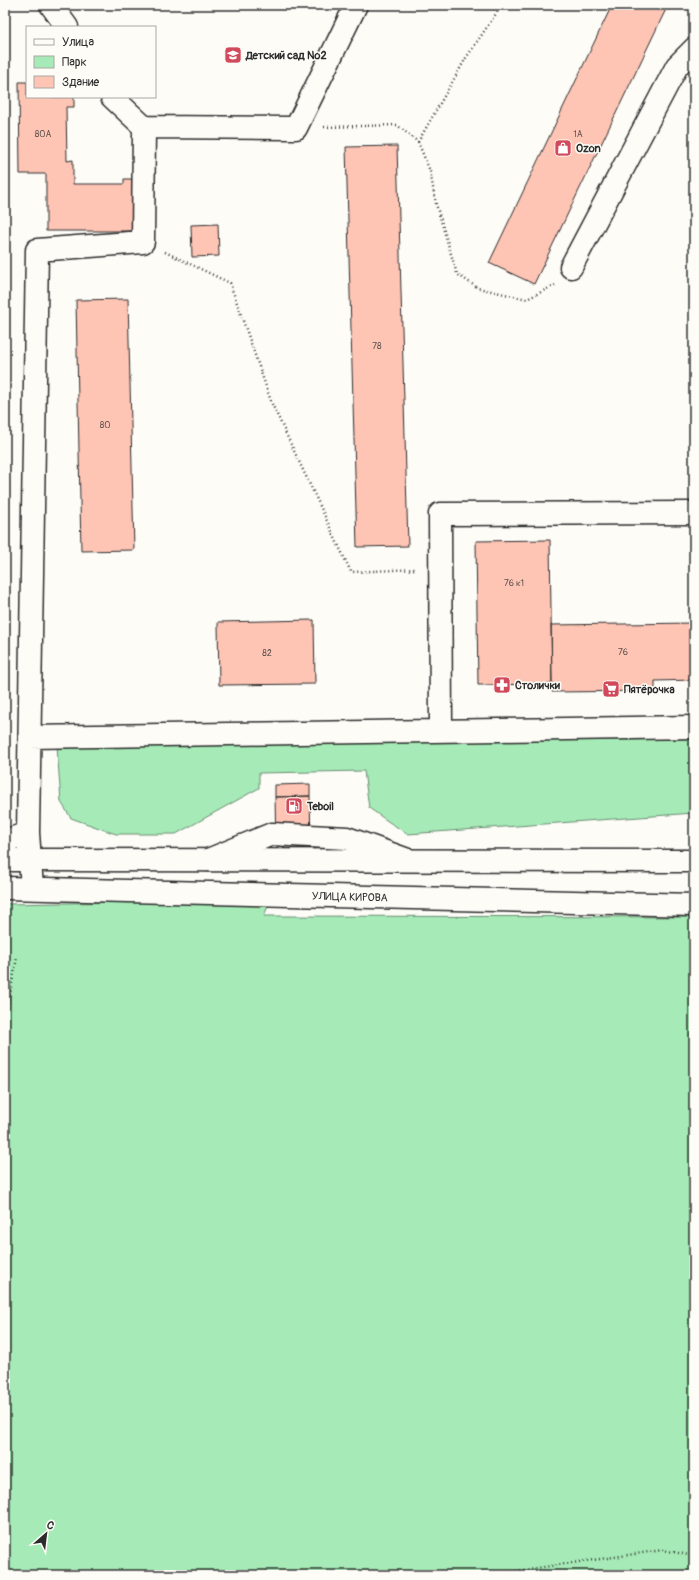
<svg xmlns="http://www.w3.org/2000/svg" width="699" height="1580" viewBox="0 0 699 1580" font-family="Pangolin,sans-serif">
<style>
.green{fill:#a6ebb7;stroke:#688b71}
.building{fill:#fec5b5;stroke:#2b2b2b}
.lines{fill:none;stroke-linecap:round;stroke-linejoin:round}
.minor-casing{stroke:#2b2b2b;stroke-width:25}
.major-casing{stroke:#2b2b2b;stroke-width:25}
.path{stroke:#2b2b2b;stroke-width:2.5;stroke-dasharray:1 3;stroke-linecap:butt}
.minor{stroke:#fdfcf7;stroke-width:22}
.major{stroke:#fdfcf7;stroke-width:22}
.labels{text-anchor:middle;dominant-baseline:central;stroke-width:3;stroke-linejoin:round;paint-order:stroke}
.number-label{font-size:9px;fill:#60524e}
.poi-label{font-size:11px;font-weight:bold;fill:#2b2b2b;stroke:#fdfcf7;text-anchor:start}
.street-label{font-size:11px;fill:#2b2b2b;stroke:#fdfcf7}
</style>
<rect width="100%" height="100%" fill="#fdfcf7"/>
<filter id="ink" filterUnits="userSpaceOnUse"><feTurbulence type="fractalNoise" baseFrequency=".025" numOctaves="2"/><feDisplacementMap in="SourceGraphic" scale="8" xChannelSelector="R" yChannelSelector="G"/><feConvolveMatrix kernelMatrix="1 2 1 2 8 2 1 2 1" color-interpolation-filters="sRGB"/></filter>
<g filter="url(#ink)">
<!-- green -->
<path class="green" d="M694 739V813L408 834 389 822 369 808 364 771 259 773V788L176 834H116L71 818 61 802 57 746Z
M258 900 268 906 264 916 694 917V1575H5V904Z"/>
<!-- building -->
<path class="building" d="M612 5H668L534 284 489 263Z
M19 82H27V97H74V107H66L67 161 73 160V184H124V179H136V231H46V174H20Z
M397 146 408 546 357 547 346 147Z
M218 224 219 256 192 257 191 225Z
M128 299 134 550 81 551 76 300Z
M550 540 552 684 478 685 476 541Z
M314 620 315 684 219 685 218 622Z
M694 623V680L655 681V691L552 692 551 625Z
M310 784V796L275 797V785Z
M310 796 311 846 276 847 275 797Z"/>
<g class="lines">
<!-- minor casing -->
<g class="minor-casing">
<path id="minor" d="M51 5 67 27
M144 127 296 128 356 5
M571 267 677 66 694 49
M441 731 440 514 694 513
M30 737 694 727
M5 841 28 833
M208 860 272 834 347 838 408 860
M32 888 28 833 37 250 143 242 144 127 112 97"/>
</g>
<!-- major casing -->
<g class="major-casing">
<g id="major">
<path d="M5 860 694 861"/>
<path id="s1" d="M5 888 694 905"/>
</g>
</g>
<!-- path -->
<path class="path" d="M324 127 397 125 418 142 430 171 436 204 457 274 478 288 527 299 555 285
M418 142 466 58 502 5
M165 252 230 283 272 404 351 572 416 569
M5 1019 17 958
M488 1575 663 1550 694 1556"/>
<!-- minor -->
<use href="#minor" class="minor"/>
<!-- major -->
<use href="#major" class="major"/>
</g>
</g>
<!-- icons -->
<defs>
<g id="school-square" transform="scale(0.9)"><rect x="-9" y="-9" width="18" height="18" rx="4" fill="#d1495b" stroke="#fdfcf7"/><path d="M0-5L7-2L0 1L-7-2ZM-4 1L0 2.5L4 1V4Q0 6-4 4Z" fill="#fff"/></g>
<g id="shop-square" transform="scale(0.9)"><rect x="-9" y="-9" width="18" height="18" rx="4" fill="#d1495b" stroke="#fdfcf7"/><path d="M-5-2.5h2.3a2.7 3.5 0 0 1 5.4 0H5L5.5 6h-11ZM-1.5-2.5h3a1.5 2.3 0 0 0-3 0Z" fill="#fff"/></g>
<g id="pharmacy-square" transform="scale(0.9)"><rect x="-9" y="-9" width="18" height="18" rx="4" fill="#d1495b" stroke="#fdfcf7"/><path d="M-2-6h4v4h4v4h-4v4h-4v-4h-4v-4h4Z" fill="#fff"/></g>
<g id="supermarket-square" transform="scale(0.9)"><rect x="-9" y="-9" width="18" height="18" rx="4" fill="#d1495b" stroke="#fdfcf7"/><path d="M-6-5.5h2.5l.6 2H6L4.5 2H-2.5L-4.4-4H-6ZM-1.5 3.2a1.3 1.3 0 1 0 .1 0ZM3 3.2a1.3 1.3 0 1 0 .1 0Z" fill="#fff"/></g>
<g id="fuel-square" transform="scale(0.9)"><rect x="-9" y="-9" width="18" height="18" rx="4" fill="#d1495b" stroke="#fdfcf7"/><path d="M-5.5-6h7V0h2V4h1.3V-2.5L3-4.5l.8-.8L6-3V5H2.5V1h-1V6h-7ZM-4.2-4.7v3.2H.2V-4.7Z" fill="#fff"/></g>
</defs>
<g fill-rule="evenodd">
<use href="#school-square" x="233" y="55"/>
<use href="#shop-square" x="563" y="148"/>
<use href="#pharmacy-square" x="502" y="685"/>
<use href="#supermarket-square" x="611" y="689"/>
<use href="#fuel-square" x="294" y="806"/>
</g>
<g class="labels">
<!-- number labels -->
<g class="number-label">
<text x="43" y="134">80А</text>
<text x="578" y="134">1А</text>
<text x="377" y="346">78</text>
<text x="105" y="425">80</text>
<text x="514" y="583">76 к1</text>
<text x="623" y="652">76</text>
<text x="267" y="653">82</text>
</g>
<!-- poi labels -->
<g class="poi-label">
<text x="246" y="55">Детский сад №2</text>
<text x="576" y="148">Ozon</text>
<text x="515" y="685">Столички</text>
<text x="624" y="689">Пятёрочка</text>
<text x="307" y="806">Teboil</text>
</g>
<!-- street labels -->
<g class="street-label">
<text stroke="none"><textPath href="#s1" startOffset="345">УЛИЦА КИРОВА</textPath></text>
</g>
</g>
<!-- margin -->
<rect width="699" height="1580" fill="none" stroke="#fdfcf7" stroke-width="20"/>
<rect x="10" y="10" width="679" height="1560" fill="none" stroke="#2b2b2b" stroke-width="1.5" filter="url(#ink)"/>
<!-- legend -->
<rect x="26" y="26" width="130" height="72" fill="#fdfcf7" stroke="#a9a8a5"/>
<rect x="34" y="39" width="20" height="6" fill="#fdfcf7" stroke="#a9a8a5"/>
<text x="62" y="46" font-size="12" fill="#2b2b2b">Улица</text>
<rect x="34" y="56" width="20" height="12" fill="#a6ebb7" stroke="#a9a8a5"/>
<text x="62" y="66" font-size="12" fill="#2b2b2b">Парк</text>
<rect x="34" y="76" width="20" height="12" fill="#fec5b5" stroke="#a9a8a5"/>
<text x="62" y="86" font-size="12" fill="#2b2b2b">Здание</text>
<!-- north arrow -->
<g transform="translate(46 1534) rotate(28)" stroke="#fdfcf7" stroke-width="3" paint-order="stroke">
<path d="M0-3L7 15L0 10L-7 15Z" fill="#2b2b2b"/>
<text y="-6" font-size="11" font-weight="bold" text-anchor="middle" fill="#2b2b2b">С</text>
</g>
</svg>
